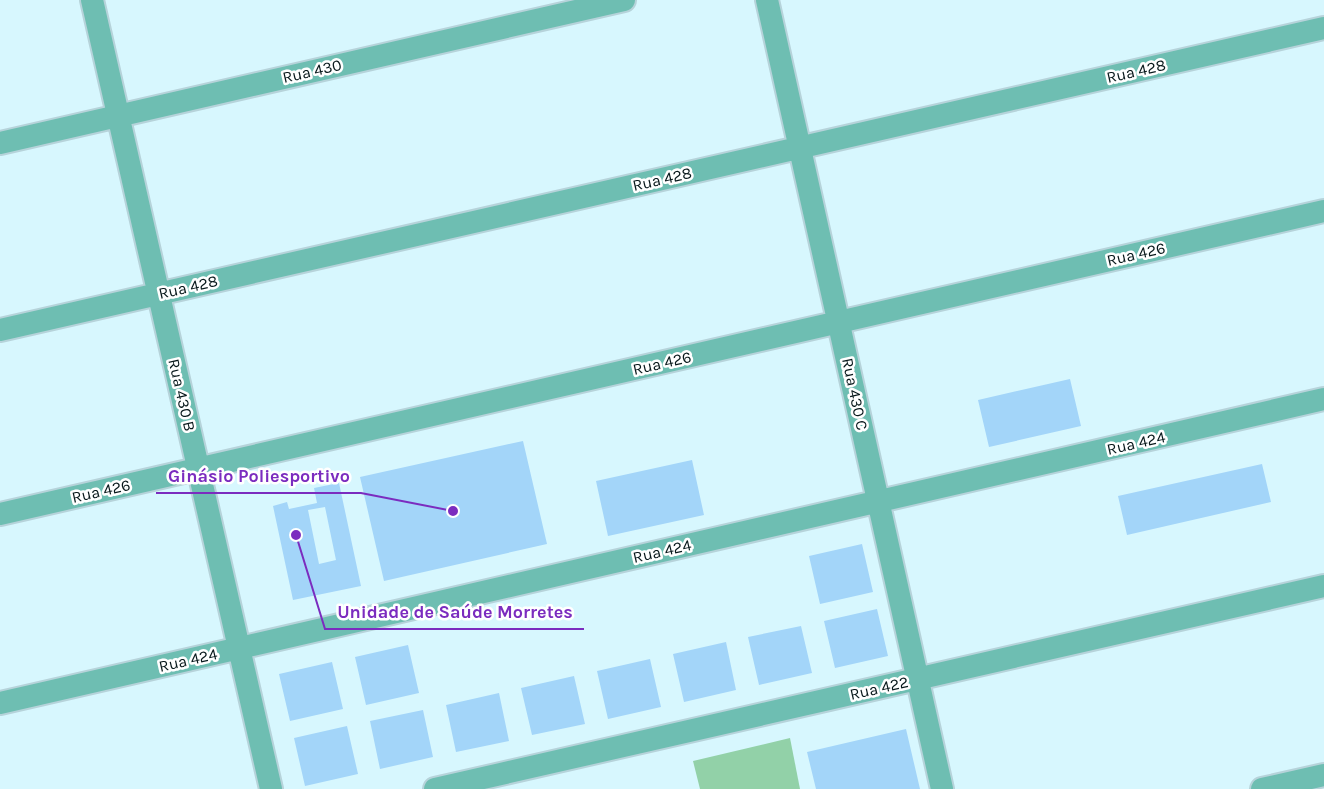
<svg xmlns="http://www.w3.org/2000/svg" width="1324" height="789" viewBox="0 0 1324 789" font-family="Karla,sans-serif">
<style>
.green{fill:#92d1a8}
.building{fill:#a3d5f9;fill-rule:evenodd}
.lines{fill:none;stroke-linecap:round;stroke-linejoin:round}
.street-casing{stroke:#b6d3da;stroke-width:26}
.street{stroke:#6ebeb2;stroke-width:22}
.labels{text-anchor:middle;dominant-baseline:central;stroke-width:5;stroke-linejoin:round;paint-order:stroke}
.street-label{font-size:16px;fill:#08181b;stroke:#fff}
.leader{fill:none;stroke:#7b2cbf;stroke-width:2}
.callout-dot{fill:#7b2cbf;stroke:#fff;stroke-width:2}
.callout-label{font-size:18px;text-anchor:middle;font-weight:bold;fill:#7b2cbf;stroke:#fff;stroke-width:5;stroke-linejoin:round;paint-order:stroke}
</style>
<rect width="100%" height="100%" fill="#d7f7fe"/>
<!-- green -->
<path class="green" d="M790 738 800 789H700L693 761Z"/>
<!-- building -->
<path class="building" d="M1070 379 1081 426 989 447 978 400Z
M523 441 547 544 384 581 360 477Z
M692 460 704 515 608 536 596 481Z
M1262 464 1271 502 1127 535 1118 496Z
M339 483 361 586 293 600 273 506 287 502 289 509 317 503 314 488ZM325 507 336 560 319 564 308 510Z
M862 544 873 592 820 604 809 556Z
M877 609 888 656 835 668 824 621Z
M801 626 812 673 759 685 748 637Z
M726 642 736 690 684 702 673 654Z
M408 645 419 693 366 705 355 657Z
M650 659 661 707 608 719 597 671Z
M332 662 343 709 290 721 279 674Z
M574 676 585 724 532 735 521 688Z
M499 693 509 741 456 752 446 705Z
M423 710 433 757 380 769 370 721Z
M347 726 358 774 305 786 294 738Z
M906 729 920 789H816L807 752Z"/>
<g class="lines">
<!-- street casing -->
<g class="street-casing">
<path id="street" d="M92 0 271 789
M767 0 942 789
M0 143 624 0
M0 330 1324 28
M0 514 1324 211
M0 703 1324 399
M435 789 1324 586
M1262 789 1324 775"/>
</g>
<!-- street -->
<use href="#street" class="street"/>
</g>
<g class="labels">
<!-- street labels -->
<g class="street-label">
<text transform="translate(312 71) rotate(-13)">Rua 430</text>
<text transform="translate(1136 71) rotate(-13)">Rua 428</text>
<text transform="translate(662 179) rotate(-13)">Rua 428</text>
<text transform="translate(1136 254) rotate(-13)">Rua 426</text>
<text transform="translate(188 287) rotate(-13)">Rua 428</text>
<text transform="translate(662 363) rotate(-13)">Rua 426</text>
<text transform="translate(855 394) rotate(78)">Rua 430 C</text>
<text transform="translate(182 395) rotate(77)">Rua 430 B</text>
<text transform="translate(1136 443) rotate(-13)">Rua 424</text>
<text transform="translate(101 491) rotate(-13)">Rua 426</text>
<text transform="translate(662 551) rotate(-13)">Rua 424</text>
<text transform="translate(188 660) rotate(-13)">Rua 424</text>
<text transform="translate(879 688) rotate(-13)">Rua 422</text>
</g>
</g>
<!-- callouts -->
<path class="leader" d="M453 511L361 493H156M296 535L325 629H584"/>
<g class="callout-dot">
<circle cx="453" cy="511" r="6"/>
<circle cx="296" cy="535" r="6"/>
</g>
<g class="callout-label">
<text x="259" y="482">Ginásio Poliesportivo</text>
<text x="455" y="618">Unidade de Saúde Morretes</text>
</g>
</svg>
